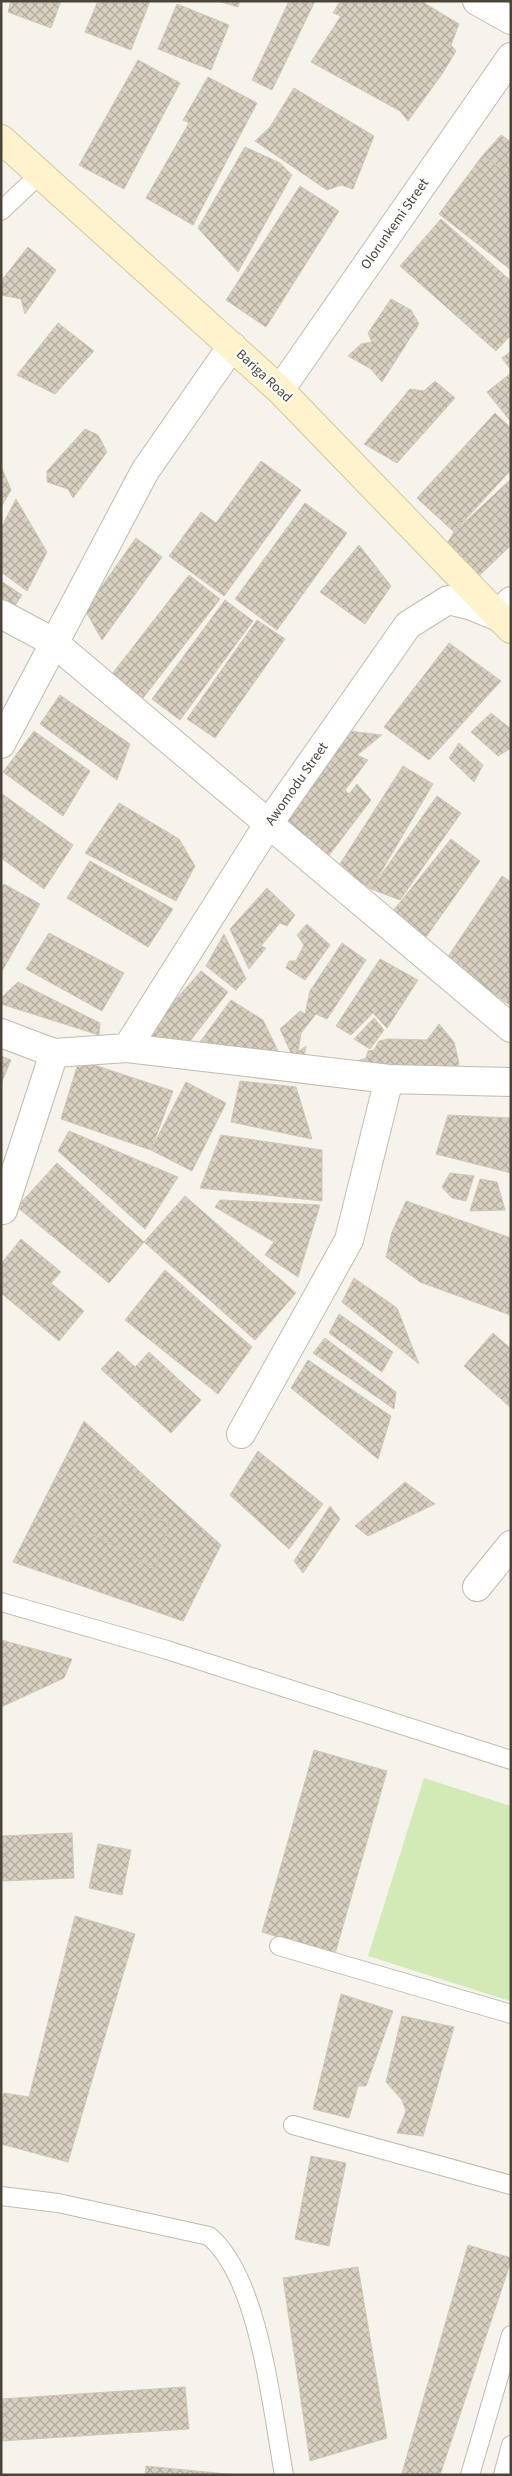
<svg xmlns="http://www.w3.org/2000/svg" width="512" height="2476" viewBox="0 0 512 2476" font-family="'Source Sans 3',sans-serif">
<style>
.green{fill:#d2eab5}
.building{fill:url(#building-cross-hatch);stroke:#d3c7b4}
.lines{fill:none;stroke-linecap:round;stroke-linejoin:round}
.lane-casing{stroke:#c2bbae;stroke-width:20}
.street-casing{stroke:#c2bbae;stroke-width:30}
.secondary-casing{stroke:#d6c79b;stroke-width:30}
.lane{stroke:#fff;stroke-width:18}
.street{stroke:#fff;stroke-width:28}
.secondary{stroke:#fff3cd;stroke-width:28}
.labels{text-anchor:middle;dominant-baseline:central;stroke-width:4;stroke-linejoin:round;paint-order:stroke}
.street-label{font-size:14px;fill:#4b4439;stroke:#fff}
</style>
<defs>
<pattern id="building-cross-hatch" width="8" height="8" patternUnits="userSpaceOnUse" patternTransform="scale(1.25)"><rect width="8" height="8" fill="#d8cfc1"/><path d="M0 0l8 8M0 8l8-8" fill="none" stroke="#b1aa9e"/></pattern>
</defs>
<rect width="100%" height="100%" fill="#f6f3ec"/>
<!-- green -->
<path class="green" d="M424 1778 511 1806 510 2001 368 1956Z"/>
<!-- building -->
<path class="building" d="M11 1H61L51 28 8 12Z
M98 1H150L131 50 85 32Z
M218 1H240L238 7Z
M289 1H315L272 90 252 80Z
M340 1H421L459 24 451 45 456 51 442 74 408 121 400 111 311 62 341 16 333 13Z
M177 4 229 25 211 70 158 49Z
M138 60 180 83 124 189 79 165Z
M208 77 257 103 193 225 146 198 189 123 183 120Z
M294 88 374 136 353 189 341 185 327 190 255 141 270 127Z
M501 135 511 142V177L483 155Z
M245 147 280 163 292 175 238 272 198 228Z
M483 155 511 177V270L439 214Z
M300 186 339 211 266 327 226 300Z
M441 219 511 281V335L496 351 400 266Z
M28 247 56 270 25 314 21 299 1 295V281Z
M391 299 411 310 419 324 382 382 371 369 348 356 361 344 372 342 368 333Z
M58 323 94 351 55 394 17 375Z
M511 351V370L502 358Z
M511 373V422L487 392Z
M435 381 455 398 397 463 364 444 410 389 424 391Z
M495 413 511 428V470L454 532 417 498Z
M85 429 98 435 107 452 73 498 68 489 47 482V471Z
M261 461 301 490 224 596 169 556 201 512 216 523Z
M1 466 11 490 1 507Z
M511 479V545L477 578 446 545 454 532Z
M16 499 47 552 27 591 1 572V528Z
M305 503 347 533 277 630 235 599Z
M136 538 162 557 102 640 85 610Z
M359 545 391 586 365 624 320 592Z
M189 575 220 599 143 698 112 674Z
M1 581 22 595 14 607 1 599Z
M225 600 253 621 180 720 152 699Z
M257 620 285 639 215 738 187 719Z
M449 643 501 681 429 760 384 727Z
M60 695 130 744 117 780 40 724Z
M491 713 511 729V748L498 756 471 732Z
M341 730 382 735 357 755 368 760 345 790 349 794 357 784 371 800 327 858 276 822Z
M34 731 90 771 63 816 3 772Z
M459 743 483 765 474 782 449 758Z
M403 766 433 784 371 889 338 867Z
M1 793 73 845 44 889 1 858Z
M437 796 461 813 400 900 371 889Z
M119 803 179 839 195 866 176 901 85 853Z
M451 839 480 861 421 944 389 916Z
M90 861 173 909 148 947 67 898Z
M502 876 511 882 510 1005 445 961Z
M4 884 40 904 1 973V889Z
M267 888 295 915 287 926 280 923 261 946 266 948 249 969 230 929Z
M307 924 330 945 305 980 286 968 289 961H296L304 945 297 935Z
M49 933 124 973 102 1011 26 969Z
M224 934 246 979 236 990 206 966Z
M342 943 366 960 327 1019 316 1014 301 1033 298 1052 306 1046 303 1063 292 1055 280 1029 300 1011 305 1014 310 991Z
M380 959 418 980 387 1028 373 1013 351 1035 336 1026Z
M201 971 228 992 190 1041 144 1035Z
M18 982 100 1023 99 1035 1 1004V998Z
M231 1000 263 1020 280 1055 200 1042Z
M374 1018 384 1030 370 1049 354 1039Z
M439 1024 454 1042 459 1063 453 1078 353 1072 357 1061 366 1058 368 1051 374 1050 379 1041 388 1039 427 1040Z
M1 1056 11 1060 1 1084Z
M79 1060 173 1091 151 1150 61 1119Z
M240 1081 296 1087 312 1139 231 1122Z
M186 1082 226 1103 192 1171 151 1150Z
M448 1115 511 1118V1173L436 1154Z
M69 1131 178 1177 145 1229 58 1151Z
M221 1135 322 1150V1201L200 1188Z
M57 1163 144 1242 109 1283 17 1207Z
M450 1173 474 1176 466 1201 452 1198 442 1187Z
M480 1179 497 1182 505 1210 470 1211Z
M185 1196 296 1293 255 1340 144 1242Z
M220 1200 320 1205 298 1277 265 1255 274 1242 215 1207Z
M406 1201 511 1238 510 1315 420 1282 386 1257 392 1232Z
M21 1239 61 1272 51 1283 84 1311 59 1341 1 1293V1264Z
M165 1270 252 1347 218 1394 125 1320Z
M354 1278 397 1308 419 1364 342 1302Z
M339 1314 393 1352 382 1372 329 1333Z
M493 1333 511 1349V1408L464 1366Z
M325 1338 396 1392 394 1409 313 1353Z
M118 1351 135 1367 149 1352 201 1400 171 1433 101 1369Z
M308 1360 391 1416 378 1459 291 1388Z
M84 1421 221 1545 183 1621 13 1562Z
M258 1451 323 1504 289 1549 230 1495Z
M405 1482 435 1504 368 1536 355 1526Z
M95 1488 169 1524 155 1569 71 1522Z
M330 1506 340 1519 303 1573 294 1561Z
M1 1640 72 1659 64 1678 1 1707Z
M314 1750 387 1771 335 1954 262 1932Z
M72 1833 74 1878 1 1881V1836Z
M98 1844 131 1850 122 1895 89 1888Z
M75 1916 135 1934 68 2162 1 2144V2103L4 2093 29 2097Z
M341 1994 393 2011 366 2086H358L349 2118 313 2109Z
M402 2016 454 2027 423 2136 397 2133 406 2111 402 2100 386 2082Z
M311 2156 346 2163 329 2246 295 2239Z
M468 2245 511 2258V2261L440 2475H407L402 2473Z
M358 2267 387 2438 310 2461 283 2278Z
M185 2387 189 2429 1 2441V2399Z
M146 2466 237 2475H145Z"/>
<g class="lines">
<!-- lane casing -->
<g class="lane-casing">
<path id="lane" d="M1 211 40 174
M1 1602 167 1650 511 1760
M279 1946 511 2014
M293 2125 511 2185
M1 2196 58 2203 209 2236C260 2279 272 2410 284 2475
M470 2475 511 2335
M503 2475 511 2445"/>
</g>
<!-- street casing -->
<g class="street-casing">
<path id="street" d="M477 1 511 20
M280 390 511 57
M1 614 53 642 511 1028
M1 744 145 471 232 346
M1 1033 54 1053 127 1048 389 1079 511 1082
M127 1048 269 823 408 625 448 600 472 606 499 617 511 601
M3 1210 54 1053
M241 1434 349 1240 389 1079
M477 1587 511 1545"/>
</g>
<!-- secondary casing -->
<g class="secondary-casing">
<path id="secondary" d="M1 139 280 390 511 629"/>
</g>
<!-- lane -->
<use href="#lane" class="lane"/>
<!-- street -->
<use href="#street" class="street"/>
<!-- secondary -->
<use href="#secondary" class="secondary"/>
</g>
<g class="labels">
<!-- street labels -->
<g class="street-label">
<text transform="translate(395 224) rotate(-55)">Olorunkemi Street</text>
<text transform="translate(264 376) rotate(43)">Bariga Road</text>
<text transform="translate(297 784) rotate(-55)">Awomodu Street</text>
</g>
</g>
<!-- border -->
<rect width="512" height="2476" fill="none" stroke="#4b4439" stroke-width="5"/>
</svg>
